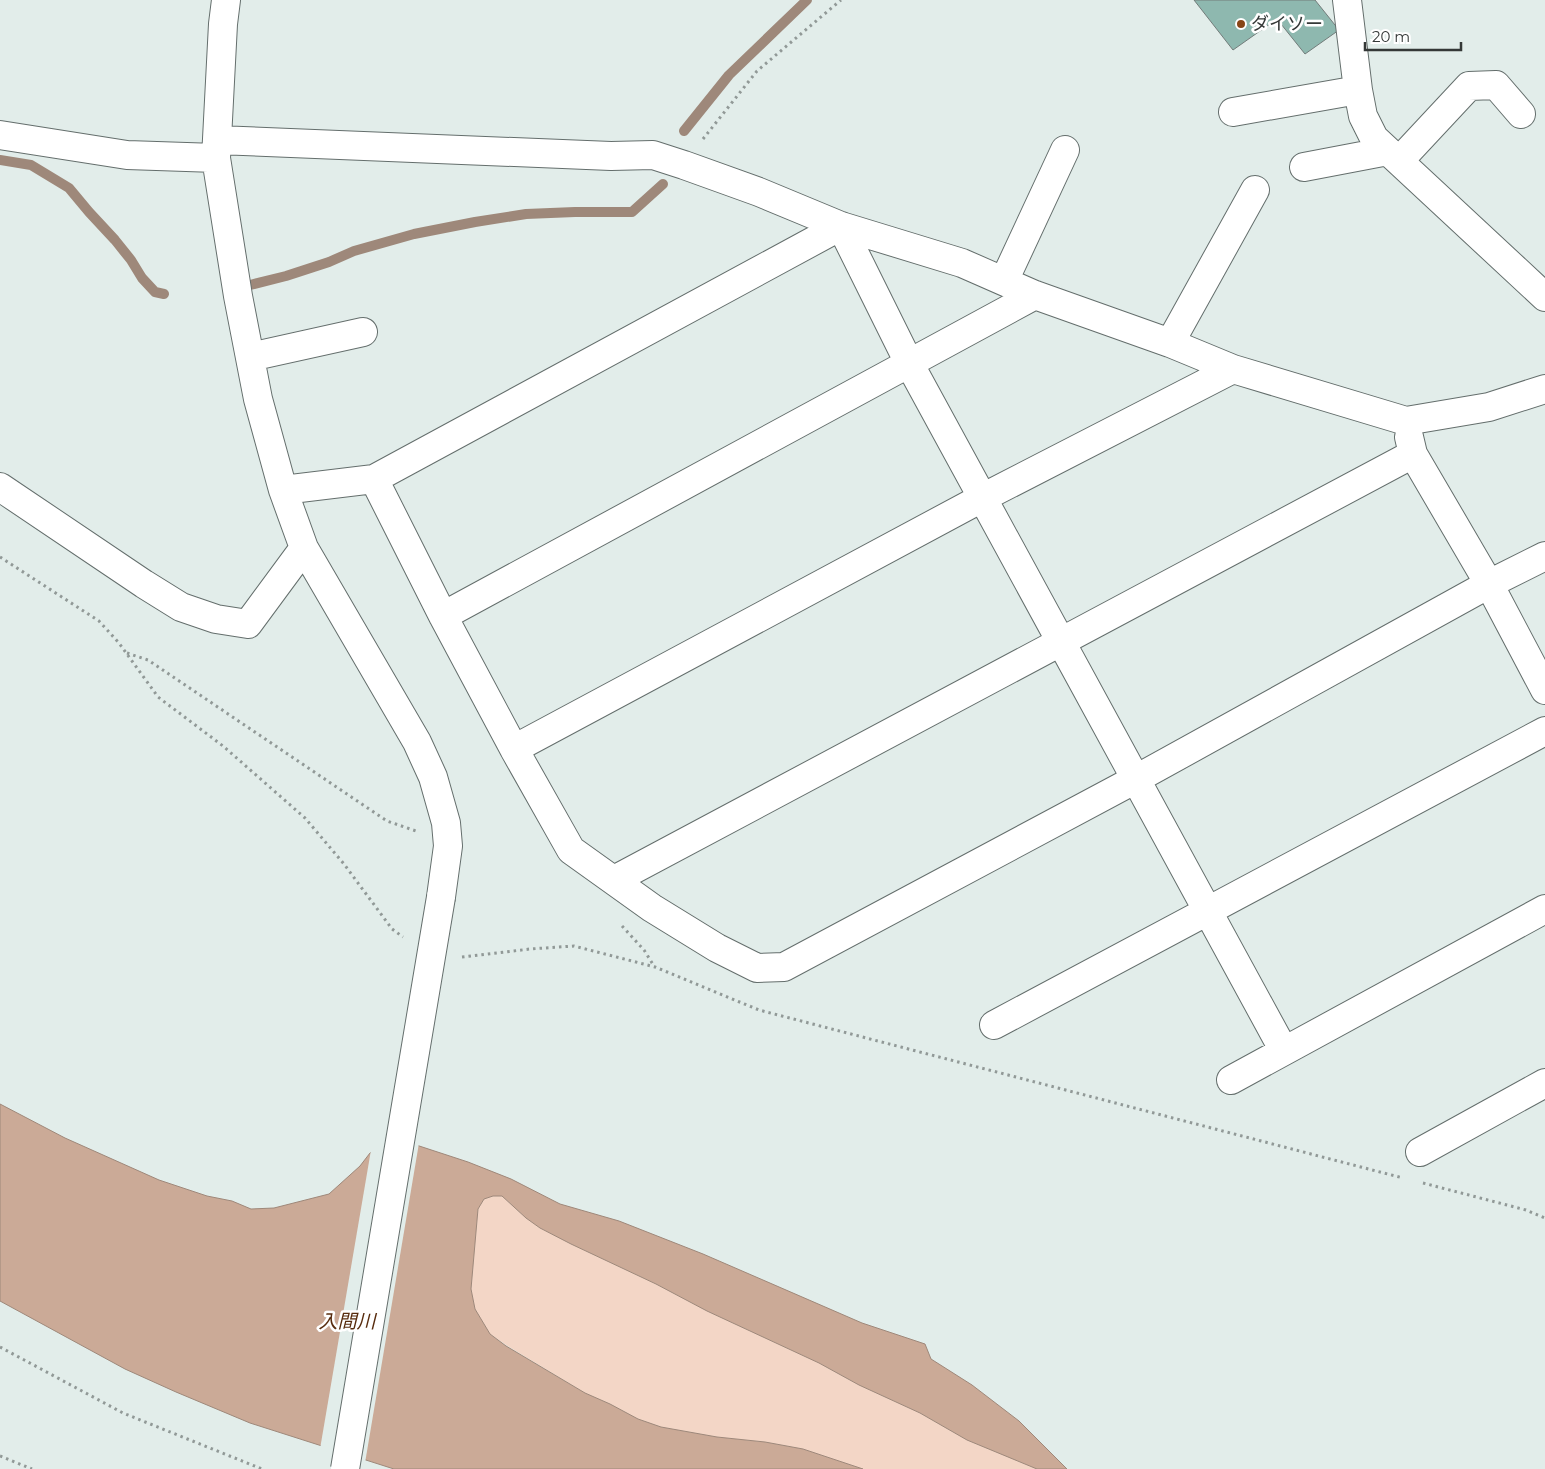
<svg xmlns="http://www.w3.org/2000/svg" width="1545" height="1469" viewBox="0 0 1545 1469" font-family="Montserrat,'Noto Sans JP',sans-serif">
<style>
.green{fill:#f3d6c6}
.water{fill:#cbaa97;stroke:#9e887a}
.pier{fill:#e2edea}
.lines{fill:none;stroke-linecap:round;stroke-linejoin:round}
.stream{stroke:#9e887a;stroke-width:10}
.building{fill:#8eb8af;stroke:#727c7a}
.minor-casing{stroke:#646e6c;stroke-width:30}
.path{stroke:#919997;stroke-width:3;stroke-dasharray:2.5 4;stroke-linecap:butt}
.minor{stroke:#fff;stroke-width:28}
.minor-bridge-casing{stroke:#646e6c;stroke-width:30;stroke-linecap:butt}
.minor-bridge{stroke:#fff;stroke-width:28}
.poi-dot{fill:#884516;stroke:#fff;stroke-width:2}
.labels{text-anchor:middle;dominant-baseline:central;stroke-width:5;stroke-linejoin:round;paint-order:stroke}
.poi-label{font-size:18px;fill:#343837;stroke:#fff;text-anchor:start}
.water-label{font-size:19px;font-style:italic;fill:#582c0e;stroke:#fff}
</style>
<rect width="100%" height="100%" fill="#e2edea"/>
<!-- green -->
<path class="green" d="M493 1196H502L526 1218 540 1228 571 1244 656 1284 707 1311 819 1363 859 1385 920 1413 967 1440 1037 1469H863L803 1449 765 1442 717 1437 661 1427 638 1419 610 1404 585 1393 506 1345 490 1334 475 1309 471 1289 478 1209 484 1199Z"/>
<!-- water -->
<path class="water" d="M0 1104 65 1138 159 1180 207 1196 232 1201 251 1209 274 1208 329 1194 360 1166 370 1153 390 1142 404 1141 468 1162 511 1179 560 1204 619 1221 703 1254 862 1323 925 1344 931 1359 972 1385 1019 1421 1067 1469H1037L967 1440 920 1413 859 1385 819 1363 707 1311 656 1284 571 1244 540 1228 526 1218 502 1196H493L484 1199 478 1209 471 1289 475 1309 490 1334 506 1346 585 1393 610 1404 638 1419 661 1427 717 1437 765 1442 803 1449 863 1469H394L250 1423 176 1392 125 1369 0 1301Z"/>
<!-- pier -->
<path class="pier" d="M404 1138 419 1143 365 1463 320 1449 371 1150 390 1139Z"/>
<g class="lines">
<!-- stream -->
<path class="stream" d="M684 131 729 75 807 0
M0 160 31 165 69 188 89 212 115 240 131 260 142 278 155 292 164 294
M250 285 286 276 329 262 354 251 414 234 475 222 526 214 575 212H632L663 184"/>
</g>
<!-- building -->
<path class="building" d="M1194 0H1315L1339 30 1305 54 1277 19 1233 50Z"/>
<g class="lines">
<!-- minor casing -->
<g class="minor-casing">
<path id="minor" d="M226 0 223 24 216 158 238 296 258 399 283 490 304 548 417 742 433 777 446 823 448 846 441 897
M1347 0 1358 90 1363 116 1374 138 1545 297
M1233 112 1358 90
M0 135 127 155 216 158
M217 140 611 156 653 155 684 165 759 192 841 226 962 263 1035 295 1170 343 1233 369 1406 421 1489 407 1545 389
M1399 161 1469 86 1496 85 1521 114
M1304 167 1388 151
M1004 281 1065 150
M1170 343 1255 190
M250 357 363 332
M1409 437 1413 454 1489 584 1545 690
M374 479 443 616 514 749 571 850 652 908 717 948 757 968 784 967 1136 779 1489 584 1545 556
M0 487 144 584 181 607 216 619 248 624 304 548
M283 490 374 479 841 226 909 363 1284 1051
M443 616 1035 295
M514 749 982 498 1233 369
M614 880 1413 454
M994 1025 1545 731
M1231 1080 1545 909
M1420 1152 1545 1083"/>
</g>
<!-- path -->
<path class="path" d="M703 139 757 71 841 0
M0 557 99 621 119 643 158 697 223 746 305 818 344 864 392 929 403 937
M127 653 148 660 387 821 416 831
M622 926 644 950 654 966
M462 957 530 949 574 946 655 967 759 1010 1403 1178
M1423 1183 1526 1210 1545 1218
M0 1347 123 1413 262 1469
M0 1456 32 1469"/>
<!-- minor -->
<use href="#minor" class="minor"/>
<!-- minor-bridge casing -->
<g class="minor-bridge-casing">
<path id="minor-bridge" d="M345 1469 441 897"/>
</g>
<!-- minor-bridge -->
<use href="#minor-bridge" class="minor-bridge"/>
</g>
<!-- markers -->
<circle class="poi-dot" cx="1241" cy="24" r="5"/>
<g class="labels">
<!-- poi labels -->
<g class="poi-label">
<text x="1251" y="24">ダイソー</text>
</g>
<!-- water labels -->
<g class="water-label">
<text x="347" y="1321">入間川</text>
</g>
</g>
<!-- scale -->
<path d="M1365 42v8h96v-8" fill="none" stroke="#343837" stroke-width="2.5"/>
<text x="1372" y="42" font-size="15" fill="#343837" stroke="#ffffff" stroke-width="4" paint-order="stroke">20 m</text>
</svg>
